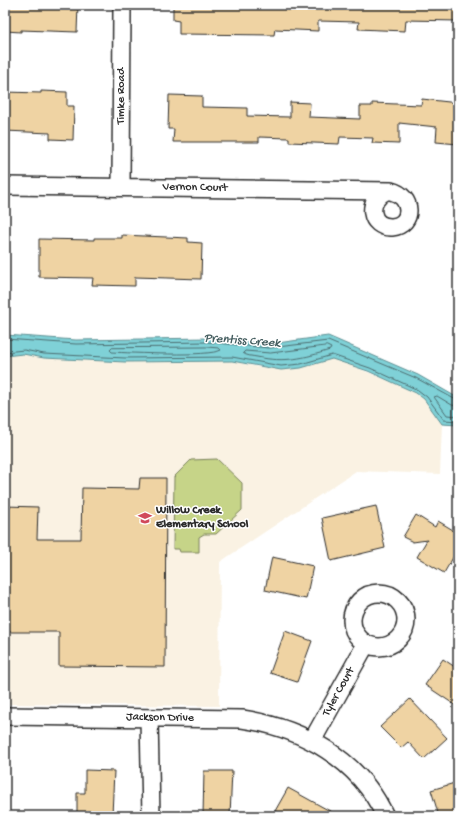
<svg xmlns="http://www.w3.org/2000/svg" width="463" height="821" viewBox="0 0 463 821" font-family="'Gochi Hand',sans-serif">
<style>
.built{fill:#faf2e3}
.green{fill:#c6d488;stroke:#78805a}
.water{fill:#7fd1d7;stroke:#5d8f92}
.lines{fill:none;stroke-linecap:round;stroke-linejoin:round}
.shore{stroke:#4d6d70;stroke-width:1}
.building{fill:#efd3a3;stroke:#2b2b2b}
.street-casing{stroke:#2b2b2b;stroke-width:20}
.street{stroke:#fff;stroke-width:17}
.labels{text-anchor:middle;dominant-baseline:central;stroke-width:3;stroke-linejoin:round;paint-order:stroke}
.street-label{font-size:12px;fill:#2b2b2b;stroke:#fff}
.poi-label{font-size:12px;font-weight:bold;fill:#2b2b2b;stroke:#fff;text-anchor:start}
.water-label{font-size:13px;font-style:italic;fill:#445d5f;stroke:#fff}
</style>
<rect width="100%" height="100%" fill="#fff"/>
<filter id="ink" filterUnits="userSpaceOnUse"><feTurbulence type="fractalNoise" baseFrequency=".025" numOctaves="2"/><feDisplacementMap in="SourceGraphic" scale="8" xChannelSelector="R" yChannelSelector="G"/><feConvolveMatrix kernelMatrix="1 2 1 2 8 2 1 2 1" color-interpolation-filters="sRGB"/></filter>
<g filter="url(#ink)">
<!-- built -->
<path class="built" d="M23 354 44 358 125 362 232 361 258 367 301 368 332 359 343 362 382 378 416 393 424 399 442 424 440 474 356 471 220 562 219 706 5 704V356Z"/>
<!-- green -->
<path class="green" d="M217 459 242 483V510L216 534H204L199 537V552H180L179 549H173L174 477 191 460Z"/>
<!-- water -->
<path class="water" d="M5 335 76 340 208 338 270 344 328 336 418 375 458 398V425L442 424 424 399 416 393 368 371 332 359 301 368 281 370 232 361 125 362 44 358 23 354 5 356Z"/>
<g class="lines">
<!-- shore -->
<path class="shore" d="M5 339 76 344 207 342 269 348 328 341 416 378 458 401
M327 346 331 348 330 350C304 358 285 363 257 357 252 356 246 356 243 353L245 351 270 353Z
M207 347 219 348 221 350C209 357 130 353 112 352L110 350 112 348Z
M5 352 24 350 44 354 125 358 232 357 281 366 301 364 332 355 370 368 418 390 427 397 444 420 458 421
M458 406 452 405 437 396 434 397 447 415 458 416"/>
</g>
<!-- building -->
<path class="building" d="M5 5H78L77 32 21 30V32L5 31Z
M173 5H251V7L291 8V5H458V21L406 20 405 31 358 29 359 22 318 21V31L275 29 274 35 179 34V21L173 20Z
M41 91 67 92V106H74L73 140 50 139V133L5 131V92L41 93Z
M169 95 202 96V107L247 108V116L290 117V102L310 103 309 117 360 119V106H372V103L421 105 422 99 458 103V144L436 142 437 127 399 123V144L372 143 373 138 340 137 339 144 289 142V138L259 137V142H173L174 129H168Z
M122 235 188 238V242L202 243 201 279 135 277V286L92 285 93 278 39 277V239L94 240V238H122Z
M140 478H166L165 667 59 666V632H5V506L38 507 37 539H81L82 488 139 489Z
M376 506 385 548 331 561 322 518Z
M416 515 435 527 438 521 458 533V549L444 573 417 557 427 540 413 542 403 537Z
M272 557 313 566 306 599 265 590Z
M285 631 312 641 297 682 270 673Z
M443 659 458 669V707L425 685Z
M410 699 447 738 424 759 408 742 401 748 380 727Z
M85 770 114 771 112 815 77 814V793H85Z
M204 771H232L230 816 203 815Z
M458 782V816H439L431 790Z
M288 788 339 816H283L275 811Z"/>
<g class="lines">
<!-- street casing -->
<g class="street-casing">
<path id="street" d="M5 186 391 191C413 196 414 225 392 227 369 228 366 200 386 191
M121 187 122 5
M352 620a27 27 0 1 1 54 0a27 27 0 1 1-54 0Z
M5 716 242 719C302 728 359 759 385 816
M149 718 151 816
M312 741 366 644"/>
</g>
<!-- street -->
<use href="#street" class="street"/>
</g>
</g>
<!-- icons -->
<defs>
<g id="school-bare" transform="scale(1.08)"><path d="M0-5L7-2L0 1L-7-2ZM-4 1L0 2.5L4 1V4Q0 6-4 4Z" fill="#d1495b" stroke="#fff" stroke-width="2.5" paint-order="stroke"/></g>
</defs>
<g fill-rule="evenodd">
<use href="#school-bare" x="145" y="518"/>
</g>
<g class="labels">
<!-- street labels -->
<g class="street-label">
<text transform="translate(122 96) rotate(-90)">Timke Road</text>
<text transform="translate(195 188) rotate(1)">Vernon Court</text>
<text transform="translate(339 692) rotate(-61)">Tyler Court</text>
<text transform="translate(160 718) rotate(1)">Jackson Drive</text>
</g>
<!-- poi labels -->
<g class="poi-label">
<text x="156" y="511">Willow Creek<tspan x="156" dy="14">Elementary School</tspan></text>
</g>
<!-- water labels -->
<g class="water-label">
<text transform="translate(242 341) rotate(4)">Prentiss Creek</text>
</g>
</g>
<!-- margin -->
<rect width="463" height="821" fill="none" stroke="#fff" stroke-width="20"/>
<rect x="10" y="10" width="443" height="801" fill="none" stroke="#2b2b2b" stroke-width="1.5" filter="url(#ink)"/>
</svg>
